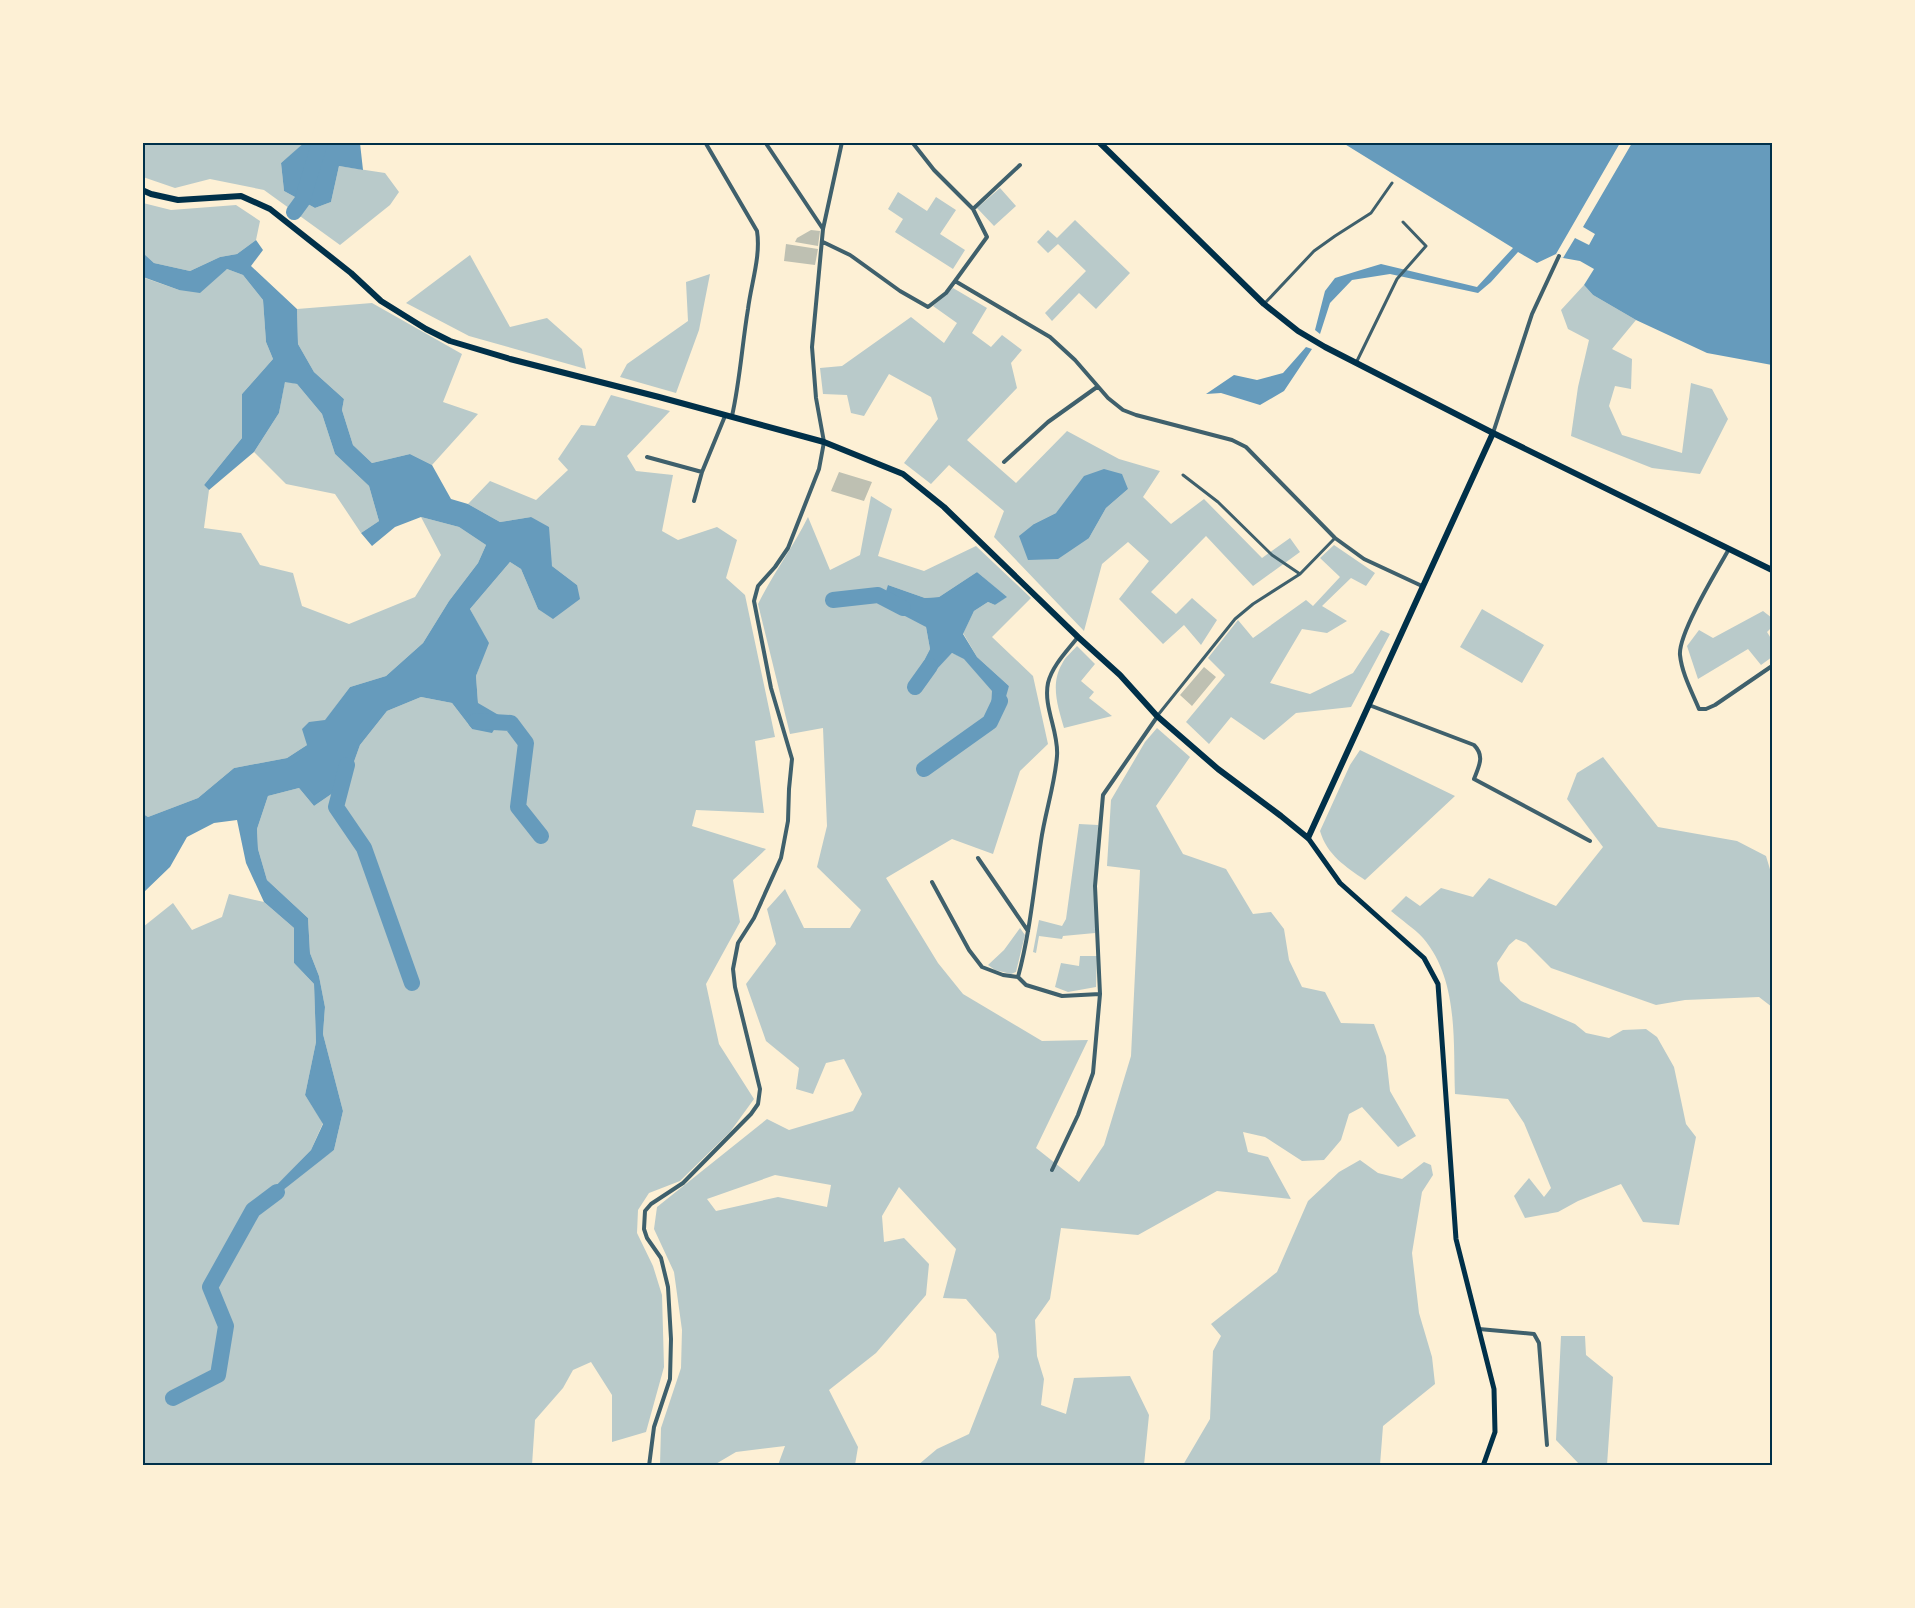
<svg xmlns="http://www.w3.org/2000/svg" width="1915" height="1608" viewBox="0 0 1915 1608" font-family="Inter,sans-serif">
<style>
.green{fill:#b9caca;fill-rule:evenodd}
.water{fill:#669bbc}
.pier{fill:#fdf0d5}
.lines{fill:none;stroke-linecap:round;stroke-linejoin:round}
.river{stroke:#669bbc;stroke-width:16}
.building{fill:#bec0b2}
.pedestrian{stroke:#3f606c;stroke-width:3}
.minor{stroke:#3f606c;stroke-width:4}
.secondary{stroke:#003049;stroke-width:5}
.primary{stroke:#003049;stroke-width:6}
.neatline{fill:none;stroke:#003049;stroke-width:2}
</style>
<rect width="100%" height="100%" fill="#fdf0d5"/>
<!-- green -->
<path class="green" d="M143 143H305L281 163 284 191 315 208 331 202 339 166 385 173 399 192 390 205 340 245 264 190 210 179 175 188 143 177Z
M1000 188 1016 206 994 226 977 208Z
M898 192 927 211 936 197 956 210 940 234 965 250 953 269 895 232 903 219 888 209Z
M143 203 171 210 236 205 260 221 256 240 237 254 220 257 190 271 154 263 143 253Z
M1075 220 1130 273 1096 309 1079 293 1052 321 1045 313 1086 271 1058 244 1048 253 1037 242 1048 230 1057 238Z
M470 255 510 327 547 318 582 349 586 369 469 336 406 303Z
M227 269 243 275 263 300 266 342 273 359 242 394V438L204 485 209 490 204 528 241 533 260 565 293 573 302 606 349 624 415 597 441 555 421 517 459 527 486 545 478 563 449 601 423 643 386 676 350 687 307 745 287 758 234 768 198 798 148 817 142 814V277L179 290Z
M710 274 699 330 676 393 620 377 627 364 688 321 686 282Z
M1584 285 1593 295 1636 320 1612 349 1632 359 1631 389 1615 386 1609 406 1622 435 1682 453 1691 383 1712 389 1728 419 1700 474 1652 468 1571 436 1578 387 1589 340 1568 329 1561 310Z
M953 288 987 308 972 333 991 347 1002 335 1022 350 1011 363 1017 388 967 440 1016 483 1067 431 1119 459 1160 471 1143 497 1171 524 1204 499 1262 558 1290 538 1300 552 1253 586 1206 536 1151 592 1176 614 1192 598 1217 620 1201 645 1184 625 1163 644 1119 599 1149 561 1128 542 1102 564 1084 631 994 537 1004 511 949 465 931 484 904 463 938 419 931 397 889 374 864 416 851 413 847 395 823 394 820 368 842 366 911 317 944 343 957 323 933 306ZM1128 489 1106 508 1089 538 1034 524 1056 513Z
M372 303 462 354 443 402 478 414 432 465 410 454 372 463 353 445 342 410 344 399 314 372 298 344 297 309Z
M285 381 297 384 322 414 335 454 369 486 379 521 361 533 335 494 286 484 254 452 279 413Z
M611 395 670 411 627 456 636 471 673 475 662 531 678 540 717 527 737 540 726 578 745 595 775 737 755 741 764 813 696 810 692 826 766 849 733 880 740 922 706 984 719 1044 754 1099 730 1132 680 1181 649 1193 638 1210 637 1233 653 1266 662 1295 664 1367 646 1432 612 1442V1395L591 1362 573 1370 563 1388 535 1420 532 1465 143 1466V927L173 903 192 930 222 917 229 894 264 902 294 928V963L314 984 316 1042 305 1095 323 1123 311 1150 260 1203 334 1150 343 1111 323 1034 325 1007 319 976 310 953 308 918 267 880 258 849 257 829 268 796 299 788 314 806 346 784 360 745 387 711 421 697 452 703 472 729 478 703 476 676 488 643 470 609 510 562 521 569 538 609 577 585 552 566 531 517 500 522 468 504 490 481 536 500 568 470 558 459 581 425 595 426Z
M871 496 892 509 878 556 924 571 976 546 1031 598 992 637 1033 676 1048 744 1020 771 993 854 952 839 886 878 938 963 963 994 1042 1041 1088 1040 1036 1148 1079 1182 1104 1145 1131 1056 1140 870 1107 866 1111 800 1145 742 1157 728 1190 757 1156 806 1183 854 1226 869 1253 914 1271 912 1284 929 1289 960 1302 987 1325 992 1341 1023 1374 1024 1386 1056 1390 1091 1416 1136 1398 1147 1362 1107 1349 1114 1341 1140 1324 1160 1302 1161 1265 1137 1243 1132 1248 1152 1268 1157 1291 1199 1217 1191 1138 1235 1061 1228 1050 1299 1035 1320 1037 1356 1044 1379 1041 1405 1066 1414 1074 1378 1130 1376 1149 1415 1144 1465H918L937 1449 969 1434 999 1357 996 1334 966 1299 943 1298 956 1249 899 1187 882 1216 884 1242 904 1238 929 1264 926 1295 876 1353 829 1390 858 1447 855 1465H778L785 1446 736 1452 714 1465H660L661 1428 681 1368 682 1330 674 1272 654 1229 657 1207 767 1119 789 1130 853 1111 862 1094 844 1059 826 1063 813 1094 796 1089 799 1068 766 1041 746 984 776 944 767 909 785 889 804 928H850L861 910 817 867 827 826 823 728 790 734 758 604C773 574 793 547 808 517L830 570 860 555ZM977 572 1006 597 995 605 988 602 974 611 963 633 977 657 1009 686 980 733 976 728 991 709 993 691 964 658 952 653 921 685 914 680 930 649 926 627 888 585 925 598 939 597ZM775 1175 831 1185 827 1207 778 1197 716 1211 707 1199Z
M1334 545 1375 573 1366 586 1351 578 1322 606 1347 621 1327 633 1302 629 1270 683 1310 694 1353 673 1381 630 1390 634 1351 707 1296 713 1264 740 1231 717 1209 744 1186 722 1225 675 1208 658 1238 620 1253 638 1306 600 1313 606 1340 577 1320 558Z
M1482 609 1544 645 1522 683 1460 647Z
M1763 611 1772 618V627L1767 632 1772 640V657L1761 665 1748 649 1698 679 1687 646 1699 630 1713 638Z
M1077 646 1095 664 1081 681 1094 692 1089 698 1112 716 1064 728C1058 707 1050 684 1062 664 1065 657 1072 652 1077 646Z
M1360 750 1455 796 1365 880C1346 867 1327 855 1320 831L1350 765Z
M1603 757 1658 827 1737 841 1766 856 1772 876V1007L1759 997 1685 1000 1656 1005 1551 968 1526 943 1516 939 1509 945 1497 963 1500 981 1521 1001 1575 1024 1586 1033 1609 1038 1623 1030 1646 1029 1657 1037 1674 1067 1686 1124 1696 1137 1679 1225 1643 1222 1621 1184 1578 1201 1558 1212 1525 1218 1514 1196 1529 1178 1544 1197 1551 1188 1524 1123 1508 1099 1455 1094C1453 1042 1459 980 1423 938 1414 928 1401 920 1391 911L1406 896 1420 906 1441 888 1473 897 1489 878 1556 906 1603 847 1567 799 1577 773Z
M1079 824 1098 825 1095 933 1063 936 1062 939 1039 936 1036 953 1033 952 1039 920 1062 926 1066 919Z
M1020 928 1025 935 1016 972 1011 974 995 970 988 965 1004 950Z
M1080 956H1097L1096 987 1068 992 1055 987 1061 963 1079 966Z
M1360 1160 1378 1173 1402 1179 1424 1162 1431 1165 1433 1175 1422 1192 1412 1253 1419 1313 1432 1357 1435 1384 1383 1426 1380 1465H1183L1210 1419 1213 1351 1221 1336 1211 1324 1277 1272 1308 1201 1339 1172Z
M1561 1336H1585L1586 1355 1613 1377 1607 1465H1580L1556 1440Z"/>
<!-- water -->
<path class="water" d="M305 142 360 143 363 170 339 166 331 202 315 208 284 191 281 163Z
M1343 143H1772V365L1707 353 1636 320 1593 295 1584 285 1594 269 1580 261 1563 258 1556 254 1537 263 1518 252 1491 282 1478 293 1390 274 1352 280 1330 303 1320 334 1315 330 1325 291 1335 278 1361 270 1381 264 1477 287 1513 248Z
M256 240 263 250 251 266 297 309 298 344 314 372 344 399 342 410 353 445 372 463 410 454 432 465 451 499 468 504 500 522 531 517 549 527 552 566 577 585 580 599 553 619 538 609 521 569 510 562 470 609 489 643 476 676 478 703 502 717 492 733 472 729 452 703 421 697 387 711 360 745 346 784 314 806 299 788 268 796 257 829 258 849 267 880 308 918 310 953 319 976 325 1007 323 1034 343 1111 334 1150 259 1209V1203L311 1150 323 1124 305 1095 316 1042 314 984 294 963V928L264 902 246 863 237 820 214 823 187 837 170 867 143 893V814L148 817 198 798 234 768 287 758 307 745 302 729 309 722 325 720 350 687 386 676 423 643 449 601 478 563 486 545 459 527 421 517 395 527 372 546 361 533 379 521 369 486 335 454 322 414 297 384 285 382 279 413 254 452 209 490 204 485 242 438V394L273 359 266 342 263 300 243 275 227 269 200 293 179 290 143 277V253L154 263 190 271 220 257 237 254Z
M1306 347 1312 349 1284 391 1260 405 1221 393 1206 394 1234 375 1257 380 1283 373Z
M1104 469 1122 474 1128 489 1106 508 1089 538 1058 559 1028 560 1019 536 1034 524 1056 513 1084 476Z
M977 572 1007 597 995 605 988 602 974 611 963 634 977 657 1009 686 1003 707 980 734 975 728 991 709 992 691 964 659 952 653 921 686 914 680 930 649 926 627 882 604 888 585 925 598 939 597Z"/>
<!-- pier -->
<path class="pier" d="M1620 143H1632L1583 227 1595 234 1589 245 1575 238 1563 258 1556 254Z"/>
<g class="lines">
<!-- river -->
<path class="river" d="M294 212 302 201 320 142
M833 600 878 595 903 608
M915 687 930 666
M476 721 511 723 526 743 518 807 541 836
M347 765 336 807 364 848 412 983
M924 769 990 722 1000 701
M173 1398 218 1375 226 1326 210 1287 253 1210 277 1192"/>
</g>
<!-- building -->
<path class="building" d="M811 230 820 231 818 246 795 242 797 238Z
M786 244 818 249 815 265 784 261Z
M839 472 872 482 864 501 831 491Z
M1204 667 1216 677 1192 706 1180 695Z"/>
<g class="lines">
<!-- pedestrian -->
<path class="pedestrian" d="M1265 303 1314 251 1335 236 1371 213 1392 183
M1356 363 1397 279 1426 246 1403 222
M1183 475 1218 502 1272 555 1300 574
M1158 715 1235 619 1253 604 1300 574 1335 538"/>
<!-- minor -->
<path class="minor" d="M705 142 757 231C761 256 751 284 748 309 742 345 740 381 732 416
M765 142 823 229
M912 142 934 170 973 209 987 237 955 281 1050 337 1075 360 1108 398 1123 410 1136 415 1232 440 1246 447 1335 538 1364 559 1422 586
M973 209 1020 165
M823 242 850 255 900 291 928 307 946 293 955 281
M1493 433 1532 314 1559 256
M647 457 702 472
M1004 462 1048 422 1097 387
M694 501 702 472 725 416
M1729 549C1717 570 1678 634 1680 655 1682 674 1692 692 1699 709H1706L1715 705 1772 666
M1369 705 1474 745C1485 756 1479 766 1474 779L1590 841
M978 858 1028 931
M932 882 969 950 982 967 1003 975 1018 977 1026 985 1062 996 1100 994
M1018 977C1030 933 1034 887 1041 841 1045 813 1055 784 1057 756 1059 732 1043 707 1048 683 1052 666 1067 651 1078 637
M1052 1170 1078 1115 1093 1073 1100 994 1095 886 1103 795 1157 717
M1479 1329 1534 1334 1539 1343 1547 1445
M649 1466 654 1427 670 1379 671 1339 668 1287 661 1258 647 1238 644 1229 645 1211 651 1204 683 1183 751 1114 758 1104 760 1089 735 987 733 969 738 943 754 918 781 858 788 821 789 789 792 759 771 688 754 601 758 586 775 567 788 548 819 469 824 442 816 398 812 347 823 229 842 142"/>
<!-- secondary -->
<path class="secondary" d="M1308 838 1340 883 1424 958 1438 984 1456 1239 1494 1389 1495 1432 1483 1466"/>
<!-- primary -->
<path class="primary" d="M1099 142 1264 304 1298 331 1325 347 1493 433 1772 570
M142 190 151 194 178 200 241 196 270 209 351 273 381 301 426 329 450 341 510 359 659 397 824 442 903 474 944 507 1078 637 1120 675 1157 716 1218 769 1281 816 1308 838 1493 433"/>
</g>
<!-- border -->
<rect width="1915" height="1608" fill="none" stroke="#fdf0d5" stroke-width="288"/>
<rect x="144" y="144" width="1627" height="1320" class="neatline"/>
</svg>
